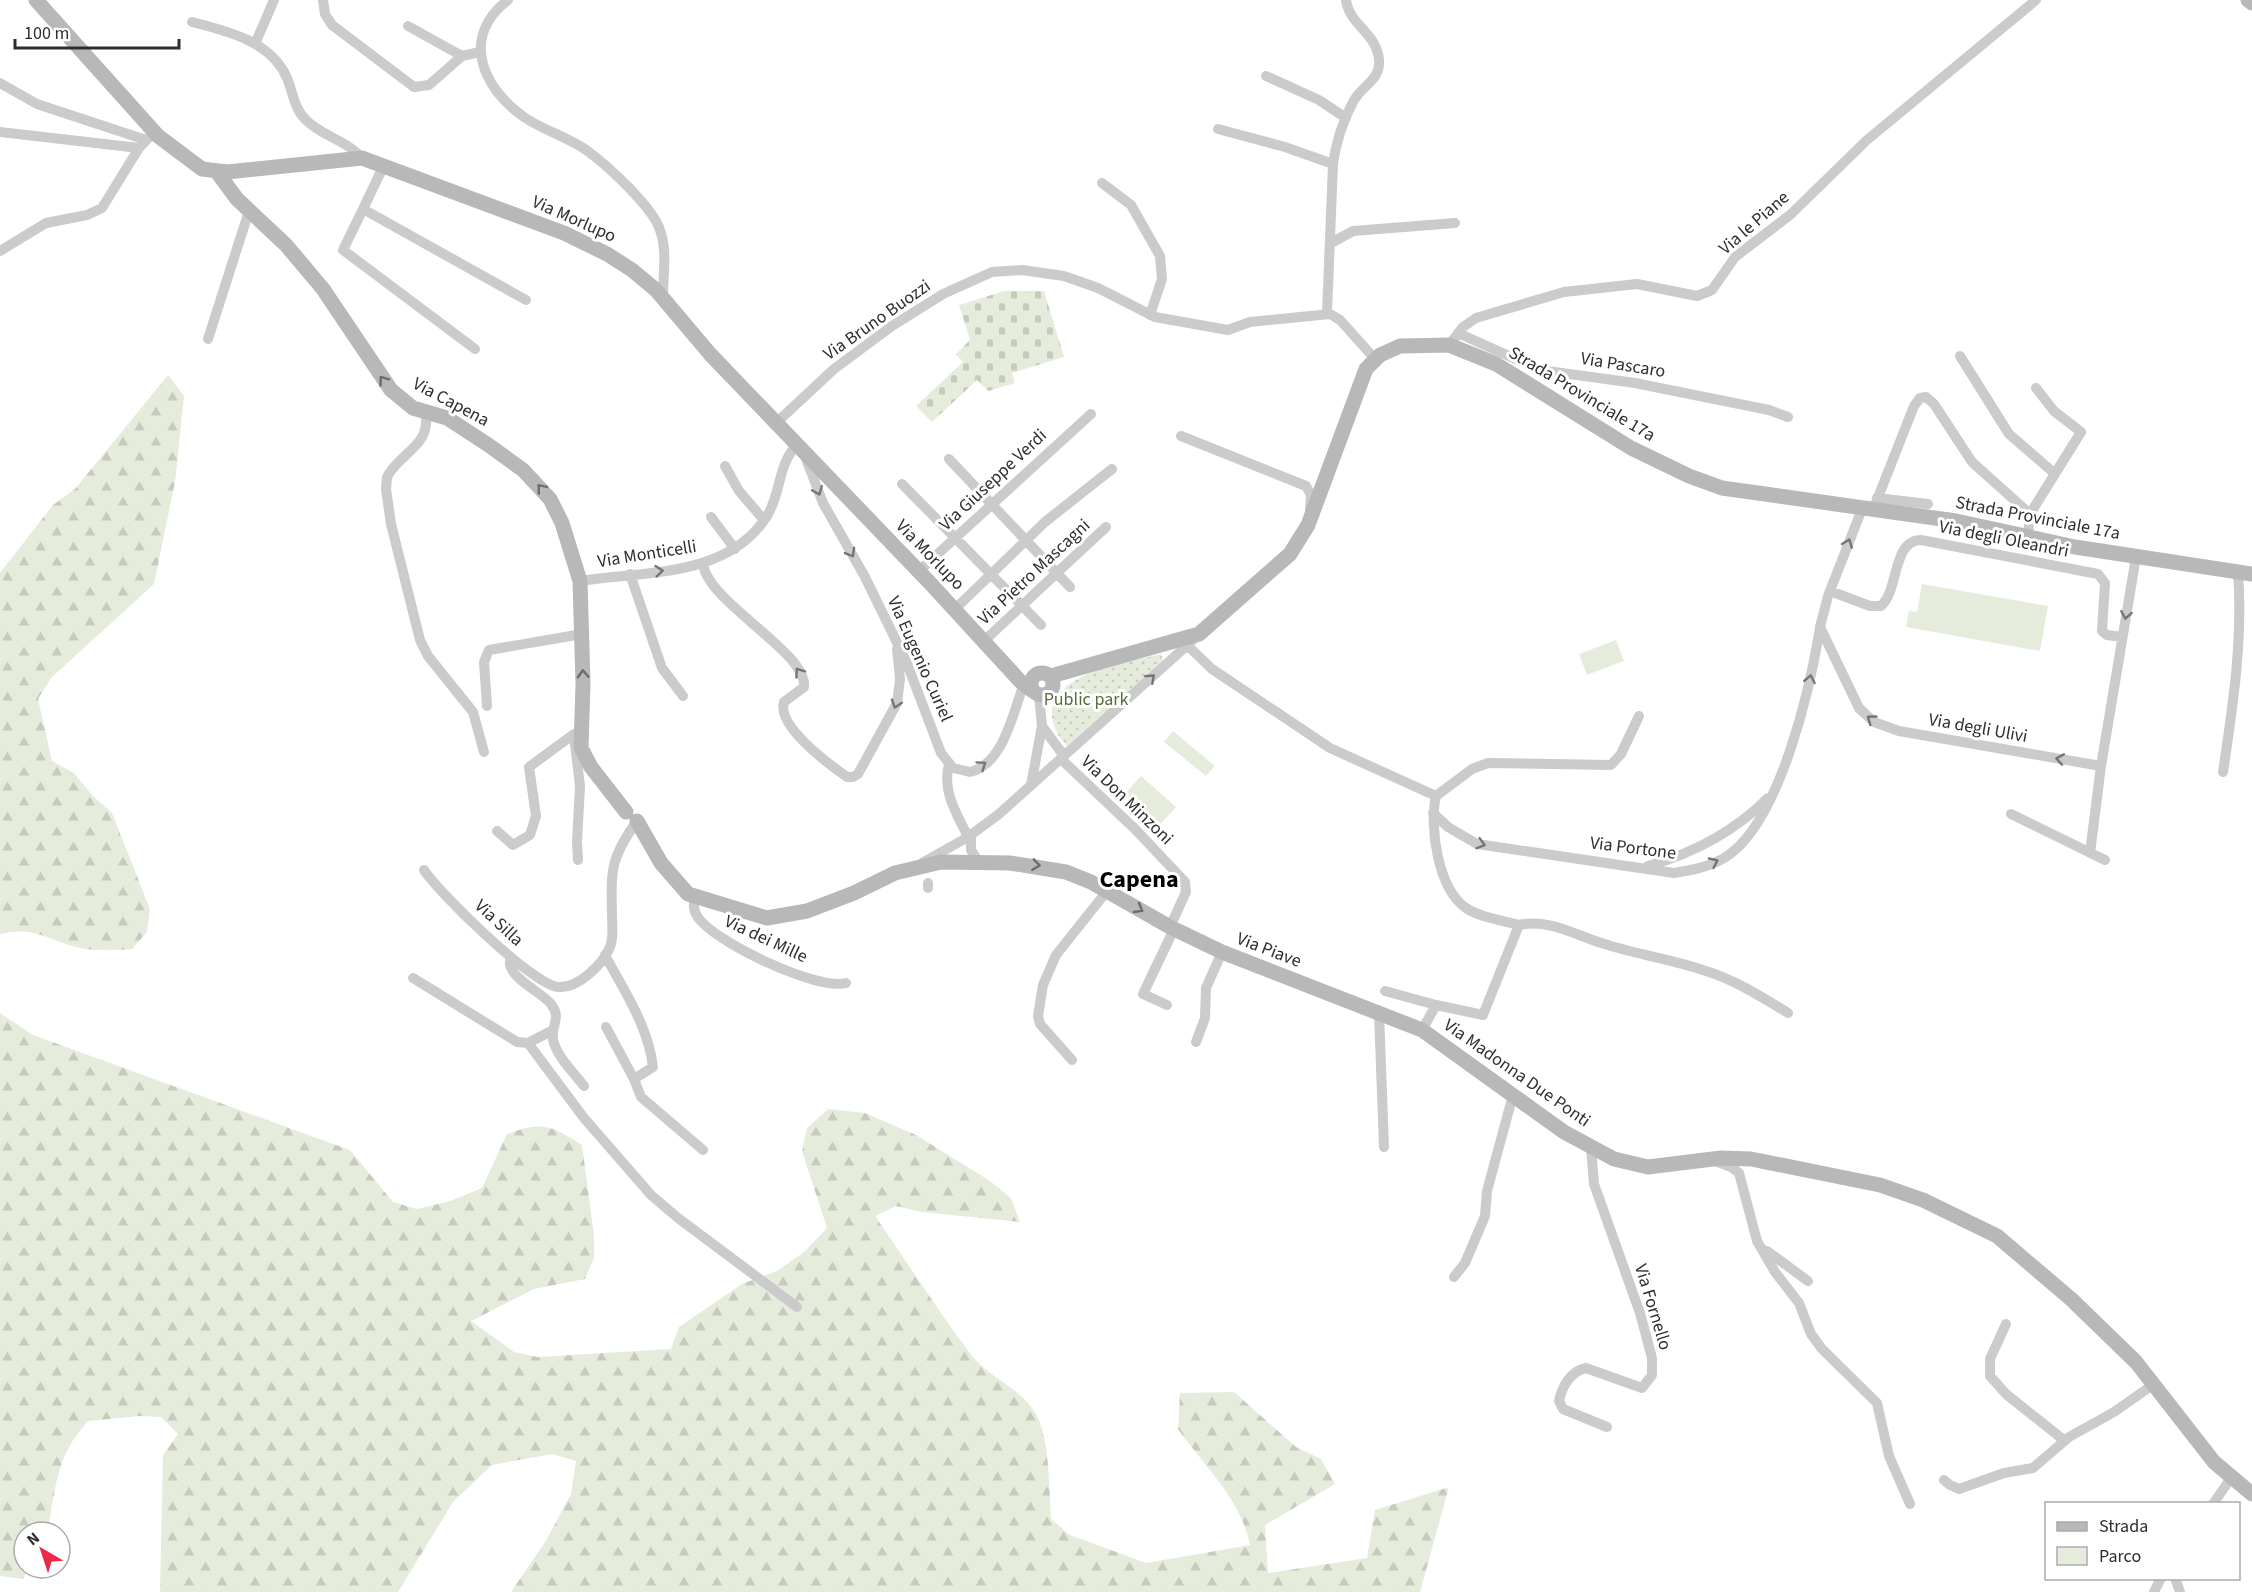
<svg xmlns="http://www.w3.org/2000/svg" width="2252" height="1592" viewBox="0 0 2252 1592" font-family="'Source Sans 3',sans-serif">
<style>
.forest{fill:url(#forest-firs)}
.cemetery{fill:url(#cemetery-stones)}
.park{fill:#e6ecdc}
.garden{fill:url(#garden-dots)}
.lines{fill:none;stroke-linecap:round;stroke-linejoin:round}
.street{stroke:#cbcbcb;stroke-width:10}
.secondary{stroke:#b8b8b8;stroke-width:15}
.oneway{stroke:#6c6c6c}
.oneway2{stroke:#757575}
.labels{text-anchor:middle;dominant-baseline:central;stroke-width:6;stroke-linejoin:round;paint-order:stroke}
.street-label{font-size:18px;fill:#2e2e2e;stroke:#fff}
.park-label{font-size:18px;fill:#566c3a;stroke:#fff}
.district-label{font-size:24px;font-weight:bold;fill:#000;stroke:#fff}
</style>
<defs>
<pattern id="forest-firs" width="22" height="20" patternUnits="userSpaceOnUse" patternTransform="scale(1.5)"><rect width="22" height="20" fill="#e6ecdc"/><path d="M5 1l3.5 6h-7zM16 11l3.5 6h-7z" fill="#c6cbbd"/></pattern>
<pattern id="cemetery-stones" width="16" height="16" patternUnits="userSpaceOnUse" patternTransform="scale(1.5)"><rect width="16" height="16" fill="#e6ecdc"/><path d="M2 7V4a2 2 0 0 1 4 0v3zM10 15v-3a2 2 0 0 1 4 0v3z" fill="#c6cbbd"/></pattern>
<pattern id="garden-dots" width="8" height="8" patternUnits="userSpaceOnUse" patternTransform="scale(1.5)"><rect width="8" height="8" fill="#e6ecdc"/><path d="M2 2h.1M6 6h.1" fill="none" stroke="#c6cbbd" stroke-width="1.8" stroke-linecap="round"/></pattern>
</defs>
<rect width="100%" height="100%" fill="#fff"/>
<!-- forest -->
<path class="forest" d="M168 375 184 396 175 482 154 584 51 678 38 699 52 761 74 773 92 795 112 813 150 909 147 932 132 949C117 950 101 951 86 949 51 944 39 925 0 934V573L53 505 75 489Z
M0 1013 33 1035 350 1150 393 1202 417 1209 450 1201 482 1188 507 1134C542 1121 551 1125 582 1145L594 1235V1258L585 1279 534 1289 471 1321 514 1352 537 1357 671 1349 679 1327 742 1284 777 1271 804 1252 827 1228 802 1151 807 1128 828 1109 865 1113 916 1135 990 1181 1011 1198 1020 1222 922 1212 896 1206 875 1216C907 1262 938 1311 972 1356 991 1379 1021 1388 1036 1414 1050 1440 1049 1489 1051 1519L1070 1535 1146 1563 1250 1545C1241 1499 1204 1466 1178 1429L1180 1393 1234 1392 1296 1447 1321 1459 1335 1484 1265 1525 1268 1573 1367 1558 1375 1510 1449 1487 1420 1592H511L547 1539 571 1494 576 1461 552 1454 492 1465 453 1502 398 1592H160L163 1455 178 1434 161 1417 140 1416 88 1421C55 1457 57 1486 47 1532H24V1568H29L23 1579 0 1576Z"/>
<!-- cemetery -->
<path class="cemetery" d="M1004 291H1044L1064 357 1012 373 1015 383 988 391 977 380 932 422 916 406 963 362 956 354 970 340 959 305Z"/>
<!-- park -->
<path class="park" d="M1922 584 2048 606 2040 651 1906 627 1909 611 1917 612Z
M1616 640 1624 661 1587 675 1579 654Z
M1173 731 1215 766 1206 776 1164 742Z
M1141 776 1176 807 1157 828 1122 797Z"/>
<!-- garden -->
<path class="garden" d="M1161 654 1163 660 1067 746C1058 736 1052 727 1052 713 1053 672 1130 662 1161 654Z"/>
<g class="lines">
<!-- street -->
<path class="street" d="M323 0 325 14 332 25 414 87 429 85 462 56 480 52
M508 0C461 36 481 87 524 117 544 131 569 137 589 152 609 167 643 199 656 221 669 244 663 272 663 297
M192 22C227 31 271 41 287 78 293 92 294 109 306 120 322 136 346 140 362 158
M408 26 462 56
M255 44 274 0
M1266 76 1319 100 1346 118
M0 83 37 104 146 140
M1218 129 1285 147 1333 164 1327 313
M0 132 139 148 154 132
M1333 164C1336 142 1343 121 1353 102 1361 86 1381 80 1379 60 1377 33 1349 25 1346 0
M384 165 363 209 526 300
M1102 183 1131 205 1160 256 1162 279 1150 315
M363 209 343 250 475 349
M1331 243 1353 231 1455 223
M0 251 46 223 87 215 102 208 139 148
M1458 333 1540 370 1635 383 1769 410 1788 417
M208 339 249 211
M1449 345 1463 327 1476 318 1564 292 1637 284 1697 296 1712 290 1735 257 1790 215 1867 140 2036 0
M1960 356 2009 434 2054 473
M425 412C433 445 399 453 387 477L386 489 391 524 420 640 428 656 473 712 484 752
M776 423 834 369 892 326 943 294 992 272 1022 270 1064 276 1098 288 1155 317 1228 330 1250 322 1330 314 1340 320 1375 359
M1181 436 1306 486 1311 495 1310 509
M805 456 823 503 865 577 906 661 941 753 953 768 970 772C1004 764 1013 712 1024 684
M949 459 1070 587
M725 466 739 491 764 520
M902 484 1041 625
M1877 498 1928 504
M1862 509 1828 596 1820 627 1859 708 1874 722 1899 731 2101 766 2136 557
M1873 510 1914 406 1920 398 1926 397 1934 404 1972 462 2030 514
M711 517 735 549
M2028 536 2030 514 2081 432 2054 411 2036 388
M703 563C706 602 808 652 804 687L784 702C776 726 830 765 847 777H853L858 774 897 703 900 679 897 649
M919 571 1091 414
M630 574 662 668 683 696
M580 581C644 571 728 578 767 516 781 494 778 463 797 445
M1830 591 1870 606H1881C1899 591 1892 540 1921 540L2098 574 2105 583 2102 631 2107 635 2122 637
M955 609 1045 522 1112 469
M984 641 1106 527
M1187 645 1212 669 1330 748 1436 796C1429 827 1438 889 1466 908 1481 918 1502 920 1519 925
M487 706 484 662 489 650 582 634
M1042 726 1064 756
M575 744 580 786 577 842 578 860
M1061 759 1135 829 1185 882 1186 892 1170 927
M949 764C942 792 956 812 968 837
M2223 772C2233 705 2243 640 2238 572
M1031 785 1042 726 1039 695
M1436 796 1472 769 1488 763 1611 765 1621 754 1639 716
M1433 813 1448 827 1477 844 1674 873C1693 870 1714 866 1730 854 1781 816 1810 689 1820 628
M2011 814 2105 860
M497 831 513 845 530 835 536 816 529 767 574 734
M971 835V850L978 861
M2090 853 2101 766
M922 863 968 837 999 814 1192 641
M1648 866C1694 853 1734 832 1768 798
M424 870C439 893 533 985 558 987 578 989 603 964 610 947 614 938 612 925 612 915 611 870 610 859 637 821
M928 888V883
M694 897C694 904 693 910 697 916 713 942 818 991 846 983
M605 955C624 991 648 1025 653 1067L634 1079 606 1027
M511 957C503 976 541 991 551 1004 562 1018 551 1024 553 1039 556 1056 574 1073 584 1086
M413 978 517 1042 528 1043 553 1030
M1385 991 1436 1005
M1167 1005 1143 994 1174 929
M1379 1013 1384 1147
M1422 1030 1436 1005 1483 1015 1519 925C1551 918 1578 937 1608 945 1640 955 1674 960 1706 971 1735 980 1762 997 1788 1013
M1196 1042 1205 1018 1206 988 1222 952
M528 1043 584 1118 651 1195 678 1218 797 1307
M1072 1060 1040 1024 1038 1016 1043 985 1056 955 1107 891
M634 1079 641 1097 703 1150
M1591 1148 1594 1184 1640 1313 1652 1358V1375L1642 1388 1586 1368C1571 1371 1562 1386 1559 1401L1563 1409 1607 1427
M1715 1161 1731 1167 1739 1173 1757 1241 1775 1272 1799 1303 1811 1334 1822 1349 1877 1403 1889 1456 1910 1504
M1767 1251 1808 1281
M1454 1277 1465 1263 1485 1216 1487 1191 1513 1095
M2006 1324 1990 1359V1376L2006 1394 2065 1441
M1944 1480 1950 1485 1959 1489 2004 1473 2033 1468 2069 1437 2114 1412 2154 1384
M2213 1504 2231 1478
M2175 1578 2180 1592
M2154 1592 2161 1578"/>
<!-- secondary -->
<path class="secondary" d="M36 0 158 136 202 169 227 172 362 158 564 233 607 254 632 270 656 290 710 354 930 583 1020 681 1033 691
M2248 0 2252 3
M217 172 237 199 286 245 323 289 391 390 413 408 447 418 487 444 523 470 550 499 562 523 580 581 583 684 581 748 591 767 626 812
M1031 684a11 11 0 1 1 22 0a11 11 0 1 1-22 0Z
M1051 676 1199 634 1290 554 1308 525 1366 369 1380 355 1400 346 1449 345 1496 364 1631 448 1689 476 1722 488 1956 521 2075 547 2252 574
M637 821 661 863 688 894 767 918 807 911 854 893 895 873 941 862 1010 863 1066 872 1091 882 1170 927 1222 952 1422 1030 1564 1132 1614 1159 1648 1167 1721 1158 1751 1159 1880 1185 1923 1200 1997 1236 2071 1299 2136 1362 2214 1462 2252 1494"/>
</g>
<!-- one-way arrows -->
<defs><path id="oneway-chevron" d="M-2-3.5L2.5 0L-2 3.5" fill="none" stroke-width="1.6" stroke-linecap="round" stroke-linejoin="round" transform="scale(1.5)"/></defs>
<g class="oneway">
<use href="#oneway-chevron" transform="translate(383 380) rotate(-126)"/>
<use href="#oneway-chevron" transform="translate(541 488) rotate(-130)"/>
<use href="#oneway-chevron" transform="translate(583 674) rotate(-92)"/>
<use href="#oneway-chevron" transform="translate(1036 865) rotate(8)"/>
<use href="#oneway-chevron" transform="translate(1139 909) rotate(30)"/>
</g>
<g class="oneway2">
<use href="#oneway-chevron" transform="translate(818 491) rotate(68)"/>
<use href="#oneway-chevron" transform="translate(1848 543) rotate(-69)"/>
<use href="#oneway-chevron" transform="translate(851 553) rotate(60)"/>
<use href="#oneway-chevron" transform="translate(659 571) rotate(-6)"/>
<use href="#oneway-chevron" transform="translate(2126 615) rotate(100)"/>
<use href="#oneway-chevron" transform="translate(799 672) rotate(-125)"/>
<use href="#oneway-chevron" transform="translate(1151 678) rotate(-42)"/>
<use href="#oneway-chevron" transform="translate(1810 679) rotate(-79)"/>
<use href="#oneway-chevron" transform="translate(896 704) rotate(108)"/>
<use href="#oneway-chevron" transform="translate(1871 719) rotate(-144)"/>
<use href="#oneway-chevron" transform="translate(2060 759) rotate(-170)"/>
<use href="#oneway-chevron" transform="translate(982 765) rotate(-35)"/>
<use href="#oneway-chevron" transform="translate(1481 844) rotate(16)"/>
<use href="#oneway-chevron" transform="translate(1714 862) rotate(-25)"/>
</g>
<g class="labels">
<!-- street labels -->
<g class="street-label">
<text transform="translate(574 219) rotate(24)">Via Morlupo</text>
<text transform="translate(1754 223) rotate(-41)">Via le Piane</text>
<text transform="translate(877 320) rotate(-35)">Via Bruno Buozzi</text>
<text transform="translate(1623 365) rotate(9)">Via Pascaro</text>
<text transform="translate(1582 394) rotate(31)">Strada Provinciale 17a</text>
<text transform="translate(451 402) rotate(28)">Via Capena</text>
<text transform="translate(993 480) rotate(-43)">Via Giuseppe Verdi</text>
<text transform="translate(2038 518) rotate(11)">Strada Provinciale 17a</text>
<text transform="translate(2004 539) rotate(11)">Via degli Oleandri</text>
<text transform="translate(647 554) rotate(-9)">Via Monticelli</text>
<text transform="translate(930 555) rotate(46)">Via Morlupo</text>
<text transform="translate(1034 572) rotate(-43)">Via Pietro Mascagni</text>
<text transform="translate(920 659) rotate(66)">Via Eugenio Curiel</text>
<text transform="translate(1978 728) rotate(10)">Via degli Ulivi</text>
<text transform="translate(1127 800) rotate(44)">Via Don Minzoni</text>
<text transform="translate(1633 848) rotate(7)">Via Portone</text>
<text transform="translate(499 923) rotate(43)">Via Silla</text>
<text transform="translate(766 939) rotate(25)">Via dei Mille</text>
<text transform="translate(1269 950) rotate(21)">Via Piave</text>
<text transform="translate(1517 1073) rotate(35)">Via Madonna Due Ponti</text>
<text transform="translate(1653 1307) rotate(73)">Via Fornello</text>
</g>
<!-- park labels -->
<g class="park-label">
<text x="1086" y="699">Public park</text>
</g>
<!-- district labels -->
<g class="district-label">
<text x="1139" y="879">Capena</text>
</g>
</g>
<!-- legend -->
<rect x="2045" y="1502" width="195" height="78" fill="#ffffff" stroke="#ababab" stroke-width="1.5"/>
<rect x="2057" y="1522" width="30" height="9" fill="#b8b8b8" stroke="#ababab" stroke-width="1.5"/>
<text x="2099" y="1532" font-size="18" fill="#2e2e2e">Strada</text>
<rect x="2057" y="1547" width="30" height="18" fill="#e6ecdc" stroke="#ababab" stroke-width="1.5"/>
<text x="2099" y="1562" font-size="18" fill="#2e2e2e">Parco</text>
<!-- north arrow -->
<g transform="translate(42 1550) rotate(321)"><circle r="28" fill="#ffffff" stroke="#ababab" stroke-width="1.5"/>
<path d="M0-4.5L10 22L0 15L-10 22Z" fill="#eb2a4a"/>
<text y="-9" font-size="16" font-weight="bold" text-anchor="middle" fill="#2e2e2e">N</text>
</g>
<!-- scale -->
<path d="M15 39v9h164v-9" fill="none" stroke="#2e2e2e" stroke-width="3"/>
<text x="24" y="39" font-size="18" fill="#2e2e2e" stroke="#ffffff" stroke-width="4.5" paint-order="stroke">100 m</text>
</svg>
